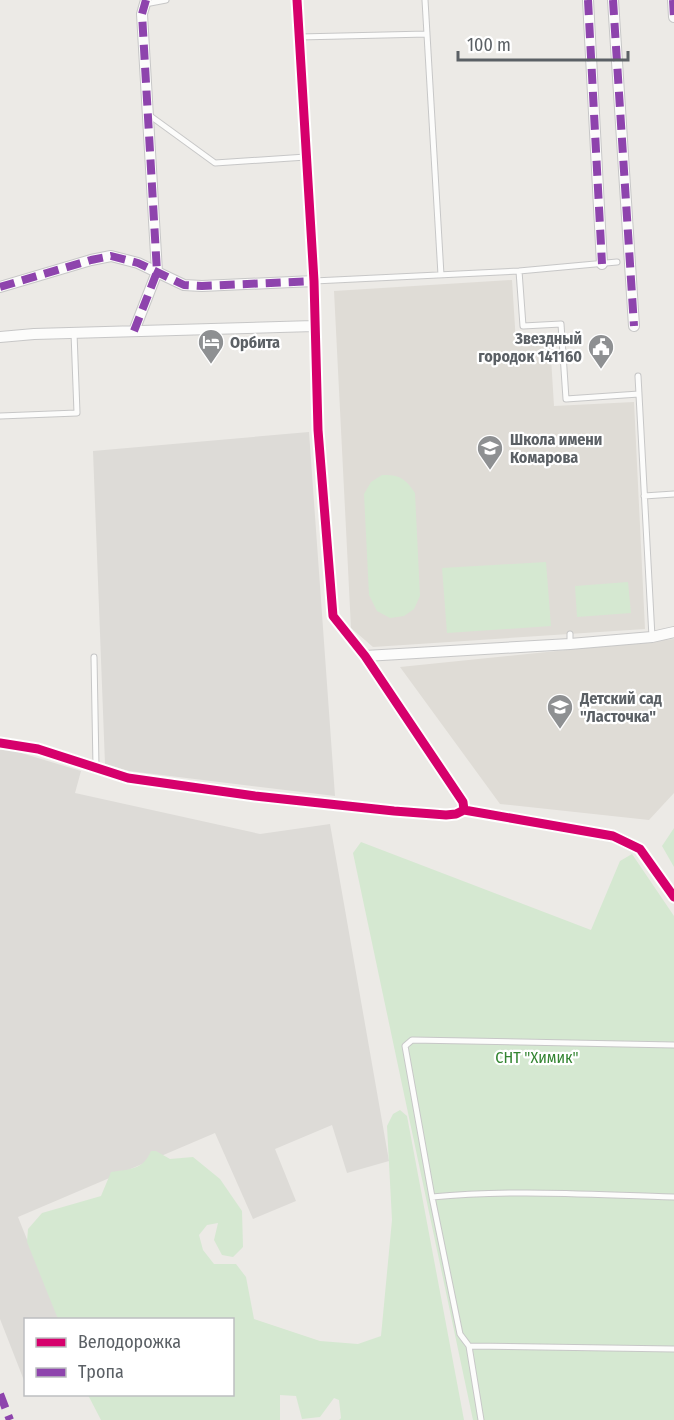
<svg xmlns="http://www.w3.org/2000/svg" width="674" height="1420" viewBox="0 0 674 1420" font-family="'Fira Sans Condensed',sans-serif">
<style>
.industrial{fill:#dddbd7}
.education{fill:#dfdcd6}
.green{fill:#d5e8d1}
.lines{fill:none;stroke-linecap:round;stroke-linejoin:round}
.lane-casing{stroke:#c7c7c7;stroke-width:7}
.street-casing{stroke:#c7c7c7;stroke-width:12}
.lane{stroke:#fcfcfb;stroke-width:5}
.street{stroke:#fcfcfb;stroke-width:10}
.quiet{stroke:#8e44ad;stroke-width:8;stroke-dasharray:15 8;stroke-linecap:butt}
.cycleway-casing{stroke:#fff;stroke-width:13}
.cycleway{stroke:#d6006c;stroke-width:9}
.labels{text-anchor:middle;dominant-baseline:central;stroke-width:4.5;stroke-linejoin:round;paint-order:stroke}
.poi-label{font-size:16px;font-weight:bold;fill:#5b6065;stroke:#fff;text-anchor:start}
.park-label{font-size:16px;fill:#348532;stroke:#fff}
</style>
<rect width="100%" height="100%" fill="#eceae6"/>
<!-- industrial -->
<path class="industrial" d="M309 432 335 796 129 771 105 764 93 451Z
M8 749 81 771 75 793 260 834 330 824 389 1161 347 1173 332 1125 275 1149 296 1201 253 1219 215 1133 18 1217 59 1319 26 1320 25 1383 0 1319V750Z"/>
<!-- education -->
<path class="education" d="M512 280 516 343 550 342 554 406 634 402 645 629 373 647 351 628 334 291Z
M674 639V793L649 820 500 804 400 667Z"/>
<!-- green -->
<path class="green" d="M382 475C399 474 406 479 415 493L420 596 414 609 404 616 390 618 377 611 369 595 364 494 371 482Z
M546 562 551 626 447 633 442 568Z
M628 582 631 613 577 617 575 586Z
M674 828V867L662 846Z
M361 842 591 930 620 861 632 854 674 916V1420H473L353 853Z
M400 1110 407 1116 464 1420H339L341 1418 339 1400 334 1398 320 1417 302 1419 296 1396 280 1395V1420H101L88 1395 232 1394V1320L58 1319 27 1242 28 1229 42 1213 101 1196 111 1172C130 1169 143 1170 151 1151H156L170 1159 193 1157 220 1179 242 1211 243 1247 233 1257 222 1255 214 1240 218 1223 207 1225 199 1235 203 1250 214 1264H236L246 1277 254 1319 320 1341 358 1344 381 1336 392 1220 387 1126 393 1114Z"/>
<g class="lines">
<!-- lane casing -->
<g class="lane-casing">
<path id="lane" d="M425 0 441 275
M145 4 166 0
M299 37 427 34
M149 115 215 163 306 157
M519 271 523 326 561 324 566 399 639 394
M314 281 519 271 617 262
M638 376 652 637
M0 416 77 413 74 333
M644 496 674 494
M570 634V644
M94 657 96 767
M674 1045 412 1040 405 1046 432 1197 460 1334 469 1346 674 1349
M432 1197C512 1189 594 1195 674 1197
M469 1346 481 1420"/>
</g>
<!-- street casing -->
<g class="street-casing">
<path id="street" d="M297 0 314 281 318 430 333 616 365 656 463 802 464 810
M588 0 602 264
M613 0 634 326
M673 0 674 17
M0 287 91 260 111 256 138 263 184 285 202 286 314 281
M134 331 157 272 142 14 146 0
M0 337 34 334 314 326
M365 656 570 644 652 637 674 632
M0 743 38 749 128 778 255 796 394 811 446 815 456 814 464 810 613 836 640 849 674 897"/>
</g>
<!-- lane -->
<use href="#lane" class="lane"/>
<!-- street -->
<use href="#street" class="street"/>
<!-- quiet -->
<path class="quiet" d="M588 0 602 264
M613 0 634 326
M673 0 674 17
M0 287 91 260 111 256 138 263 184 285 202 286 314 281
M134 331 157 272 142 14 146 0
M0 1394 10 1420"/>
<!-- cycleway casing -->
<g class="cycleway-casing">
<path id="cycleway" d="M297 0 314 281 318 430 333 616 365 656 463 802 464 810
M0 743 38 749 128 778 255 796 394 811 446 815 456 814 464 810 613 836 640 849 674 897"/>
</g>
<!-- cycleway -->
<use href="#cycleway" class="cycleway"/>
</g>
<!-- icons -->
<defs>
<g id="hotel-pin" transform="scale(1.35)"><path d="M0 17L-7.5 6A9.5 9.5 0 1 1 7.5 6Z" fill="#8e9092" stroke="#fff"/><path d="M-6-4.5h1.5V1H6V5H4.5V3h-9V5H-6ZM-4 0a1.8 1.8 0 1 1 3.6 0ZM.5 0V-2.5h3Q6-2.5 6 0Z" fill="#fff"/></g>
<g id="civic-pin" transform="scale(1.35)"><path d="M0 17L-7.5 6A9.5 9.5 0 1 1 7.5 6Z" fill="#8e9092" stroke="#fff"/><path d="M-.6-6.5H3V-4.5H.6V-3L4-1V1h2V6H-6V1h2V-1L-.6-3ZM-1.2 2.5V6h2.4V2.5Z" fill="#fff"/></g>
<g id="school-pin" transform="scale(1.35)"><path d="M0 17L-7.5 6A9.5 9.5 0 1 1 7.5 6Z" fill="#8e9092" stroke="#fff"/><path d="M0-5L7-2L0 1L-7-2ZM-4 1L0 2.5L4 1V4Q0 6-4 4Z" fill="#fff"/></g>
</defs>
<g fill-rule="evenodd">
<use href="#hotel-pin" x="211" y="342"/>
<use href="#civic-pin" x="601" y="347"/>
<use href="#school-pin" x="490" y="448"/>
<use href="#school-pin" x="560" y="707"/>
</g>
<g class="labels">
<!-- poi labels -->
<g class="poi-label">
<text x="582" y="338" text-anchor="end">Звездный<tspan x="582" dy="18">городок 141160</tspan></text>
<text x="230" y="342">Орбита</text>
<text x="510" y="439">Школа имени<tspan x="510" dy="18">Комарова</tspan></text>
<text x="580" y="698">Детский сад<tspan x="580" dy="18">"Ласточка"</tspan></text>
</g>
<!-- park labels -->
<g class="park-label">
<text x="537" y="1057">СНТ "Химик"</text>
</g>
</g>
<!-- legend -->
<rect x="24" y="1318" width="210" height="78" fill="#ffffff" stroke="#bdbfc1" stroke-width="1.5"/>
<rect x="36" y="1338" width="30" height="9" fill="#d6006c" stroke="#bdbfc1" stroke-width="1.5"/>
<text x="78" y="1348" font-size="18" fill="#5b6065">Велодорожка</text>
<rect x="36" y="1368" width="30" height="9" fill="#8e44ad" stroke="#bdbfc1" stroke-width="1.5"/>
<text x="78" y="1378" font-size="18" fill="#5b6065">Тропа</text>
<!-- scale -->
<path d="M458 51v9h170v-9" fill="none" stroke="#5b6065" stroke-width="3"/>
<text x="467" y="51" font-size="18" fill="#5b6065" stroke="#ffffff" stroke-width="4.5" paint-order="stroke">100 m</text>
</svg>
